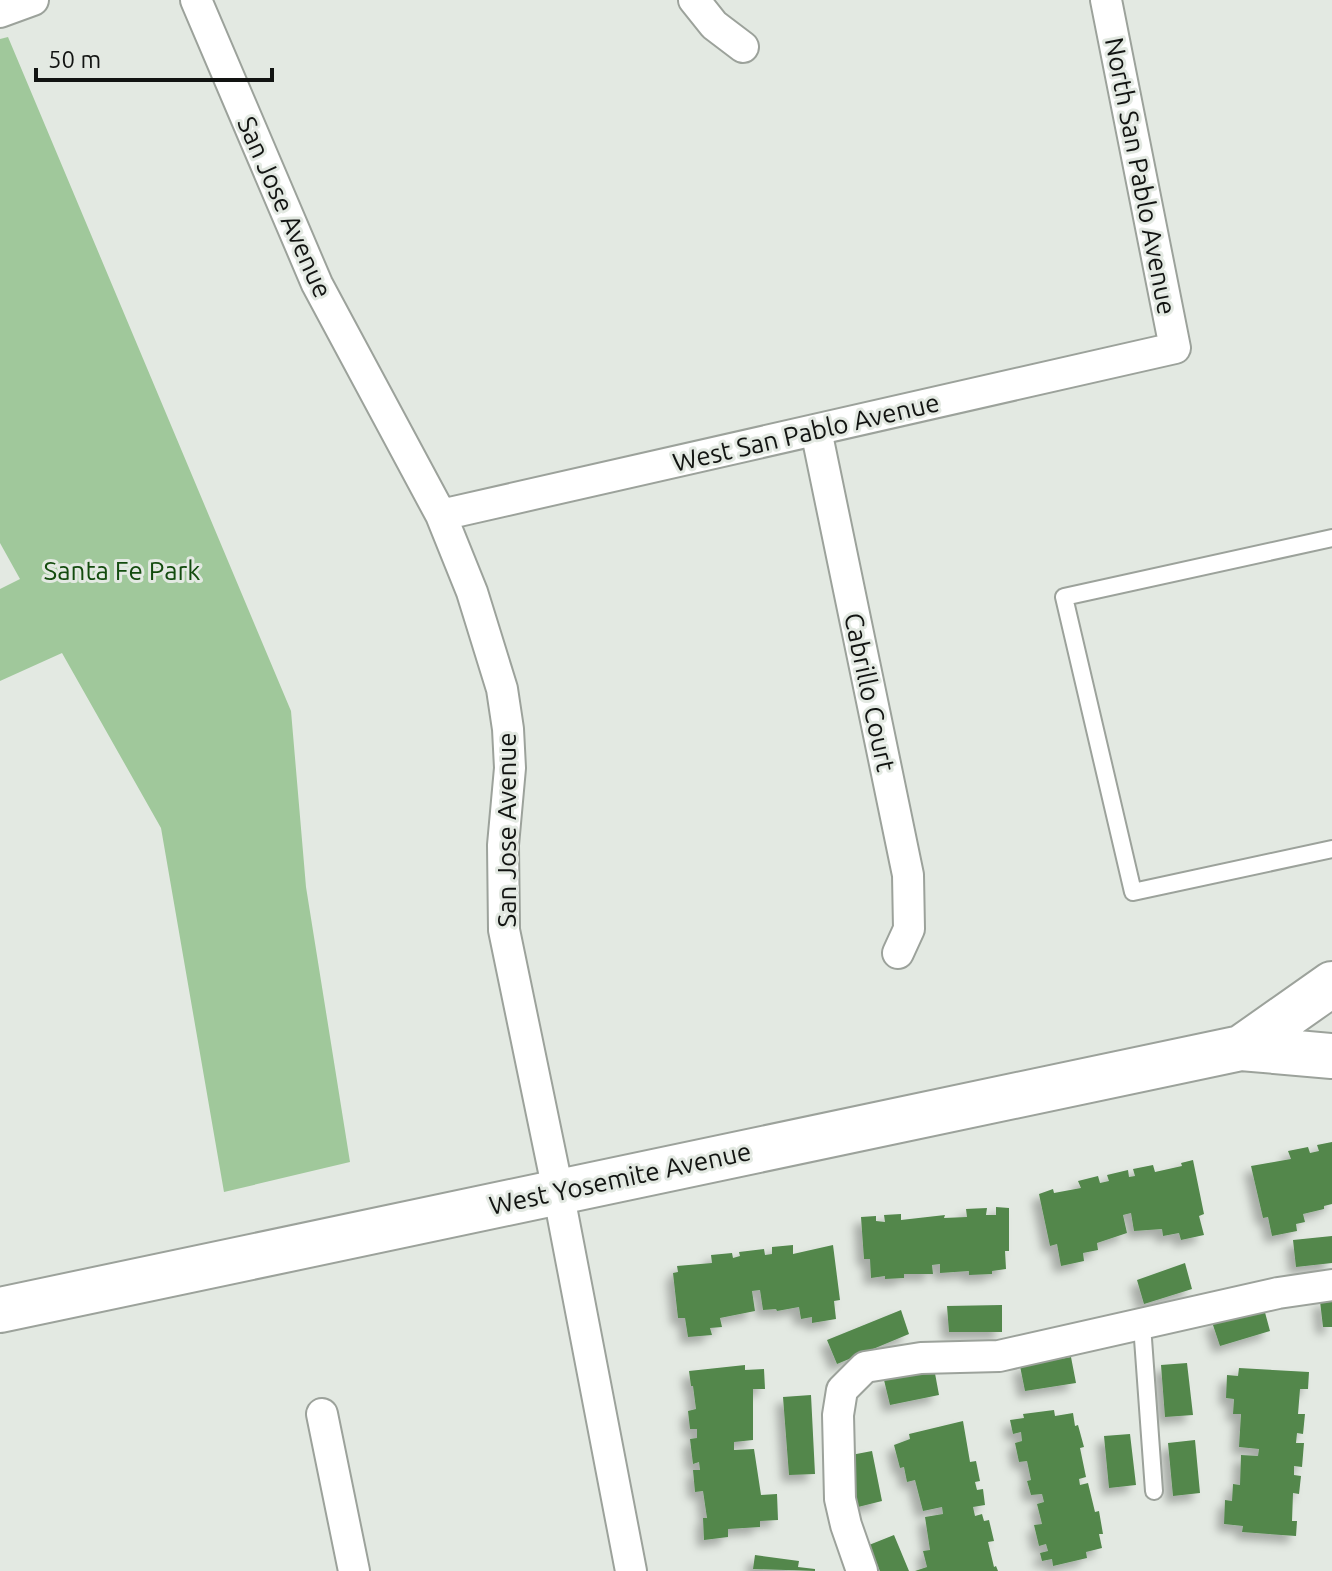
<svg xmlns="http://www.w3.org/2000/svg" width="1332" height="1571" viewBox="0 0 1332 1571" font-family="Ubuntu,sans-serif">
<style>
.green{fill:#a0c89b}
.building{fill:#52874c;filter:url(#shadow)}
.lines{fill:none;stroke-linecap:round;stroke-linejoin:round}
.lane-casing{stroke:#9ca29b;stroke-width:20}
.street-casing{stroke:#9ca29b;stroke-width:34}
.secondary-casing{stroke:#9ca29b;stroke-width:48}
.lane{stroke:#fff;stroke-width:16}
.street{stroke:#fff;stroke-width:30}
.secondary{stroke:#fff;stroke-width:44}
.labels{text-anchor:middle;dominant-baseline:central;stroke-width:6;stroke-linejoin:round;paint-order:stroke}
.street-label{font-size:26px;fill:#121412;stroke:#e3e9e2}
.park-label{font-size:26px;fill:#134b0e;stroke:#e3e9e2}
</style>
<defs>
<filter id="shadow"><feDropShadow dx="-7" dy="7" stdDeviation="4" flood-color="#0004"/></filter>
</defs>
<rect width="100%" height="100%" fill="#e3e9e2"/>
<!-- green -->
<path class="green" d="M8 37 291 711 306 887 350 1162 224 1192 161 828 62 653 0 681V589L20 579 0 543V39Z"/>
<!-- building -->
<path class="building" d="M1332 1142V1204L1324 1206V1209L1303 1214 1305 1222 1296 1224 1297 1231 1272 1236 1268 1217 1263 1218 1251 1166 1291 1159 1288 1151 1308 1147 1310 1153 1319 1151 1317 1145Z
M1193 1160 1204 1214 1199 1216 1204 1235 1181 1240 1179 1233 1163 1236 1162 1229 1134 1231 1131 1213 1123 1215 1127 1233 1097 1243 1098 1250 1083 1253 1084 1261 1061 1266 1057 1244 1050 1246 1039 1194 1053 1189 1054 1193 1081 1188 1078 1181 1098 1176 1100 1183 1109 1181 1107 1175 1128 1170 1129 1177 1135 1176 1133 1169 1153 1165 1155 1172 1182 1166 1181 1163Z
M996 1207 1009 1208V1251H1005L1006 1269 992 1271V1274L969 1275V1271L940 1273V1264L932 1265 933 1274H904V1278L885 1279V1276L871 1278 870 1259H864L861 1217 876 1216V1221L885 1222 884 1215 901 1214V1220L945 1215 944 1218 967 1217 966 1209 987 1208 986 1215H996Z
M1332 1236V1263L1296 1267 1293 1240Z
M793 1245V1254L833 1245 840 1300 834 1301 836 1319 812 1323V1317L801 1319 799 1307 777 1311 776 1309 763 1310 760 1290 752 1291 755 1311 720 1318 722 1327 710 1328 712 1335 688 1337 685 1318H678L673 1273 678 1272 677 1266 712 1263 711 1255 732 1253 733 1258 740 1256 739 1252 764 1249 765 1255 772 1254V1247Z
M1185 1263 1192 1289 1144 1304 1137 1280Z
M1332 1300V1327H1323L1320 1301Z
M1002 1305V1332H949L947 1306Z
M1263 1305 1270 1331 1220 1346 1212 1322Z
M901 1310 909 1334 837 1364 827 1340Z
M1071 1357 1076 1383 1025 1391 1020 1366Z
M1187 1363 1193 1415 1165 1417 1161 1365Z
M745 1365V1370L764 1369 765 1389H753V1440L734 1442V1450L754 1449 761 1495 777 1494 778 1520 760 1521V1527L728 1529V1537L704 1540 703 1518H707L703 1491 695 1492 693 1470H700L699 1462 693 1464 690 1439 697 1438V1429H690L688 1411 696 1409 693 1386H691L689 1371Z
M934 1368 939 1395 890 1405 884 1380Z
M1239 1368 1309 1372 1308 1389H1300L1298 1414H1305L1303 1434 1297 1433 1296 1443H1304L1302 1467 1294 1466V1475L1301 1476 1299 1494 1293 1493 1292 1521H1297L1296 1536 1242 1532 1243 1526 1224 1524 1225 1500 1232 1501 1233 1484 1240 1485 1241 1455 1258 1456 1259 1449 1239 1447 1241 1414H1233L1234 1399 1226 1398 1227 1375 1238 1376Z
M811 1395 815 1474 789 1475 783 1397Z
M1054 1410 1055 1416 1073 1413 1075 1426 1078 1425 1084 1447 1080 1448 1086 1477 1079 1479 1080 1485 1088 1483 1095 1512 1099 1511 1103 1534H1099L1102 1548 1086 1552 1087 1558 1053 1566 1052 1559 1042 1561 1040 1553 1048 1551 1046 1544 1039 1546 1034 1525 1042 1524 1037 1504 1044 1502 1042 1494 1031 1495 1027 1481 1031 1480 1027 1461 1019 1462 1015 1443 1022 1441 1021 1432 1013 1434 1010 1420 1024 1418 1023 1414Z
M963 1421 970 1462 976 1461 980 1481 975 1482 977 1490 983 1489 985 1505 973 1507 975 1516 982 1514 984 1521 989 1520 994 1541 988 1542 994 1567 996 1566 998 1571H915L927 1567 923 1551 930 1550 925 1517 943 1514 942 1507 923 1511 915 1480 907 1482 904 1467 900 1468 894 1445 910 1439 909 1434Z
M1130 1434 1136 1485 1109 1488 1104 1436Z
M1195 1440 1200 1493 1173 1496 1168 1443Z
M872 1451 882 1501 858 1507 846 1456Z
M894 1535 909 1571H880L869 1545Z
M755 1555 799 1561 798 1567 815 1569V1571L753 1569Z"/>
<g class="lines">
<!-- lane casing -->
<g class="lane-casing">
<path id="lane" d="M1332 538 1064 597 1133 892 1332 849
M1142 1325 1154 1491"/>
</g>
<!-- street casing -->
<g class="street-casing">
<path id="street" d="M196 0 317 284 441 515 472 592 502 689 508 729 510 768 503 845 504 930 558 1191 631 1571
M694 0 714 25 743 47
M0 12 33 0
M816 430 908 875 909 929 898 953
M441 515 1175 348 1106 0
M322 1414 354 1571
M862 1571 846 1525 840 1499 838 1415 842 1390 865 1367 921 1358 999 1356 1278 1293 1332 1285"/>
</g>
<!-- secondary casing -->
<g class="secondary-casing">
<path id="secondary" d="M1241 1048 1332 984
M0 1310 1241 1048 1332 1056"/>
</g>
<!-- lane -->
<use href="#lane" class="lane"/>
<!-- street -->
<use href="#street" class="street"/>
<!-- secondary -->
<use href="#secondary" class="secondary"/>
</g>
<g class="labels">
<!-- street labels -->
<g class="street-label">
<text transform="translate(1141 176) rotate(79)">North San Pablo Avenue</text>
<text transform="translate(285 207) rotate(66)">San Jose Avenue</text>
<text transform="translate(806 432) rotate(-13)">West San Pablo Avenue</text>
<text transform="translate(870 692) rotate(78)">Cabrillo Court</text>
<text transform="translate(506 830) rotate(-90)">San Jose Avenue</text>
<text transform="translate(620 1178) rotate(-12)">West Yosemite Avenue</text>
</g>
<!-- park labels -->
<g class="park-label">
<text x="122" y="570">Santa Fe Park</text>
</g>
</g>
<!-- scale -->
<path d="M36 68v12h236v-12" fill="none" stroke="#121412" stroke-width="4"/>
<text x="48" y="68" font-size="24" fill="#121412" stroke="#e3e9e2" stroke-width="6" paint-order="stroke">50 m</text>
</svg>
